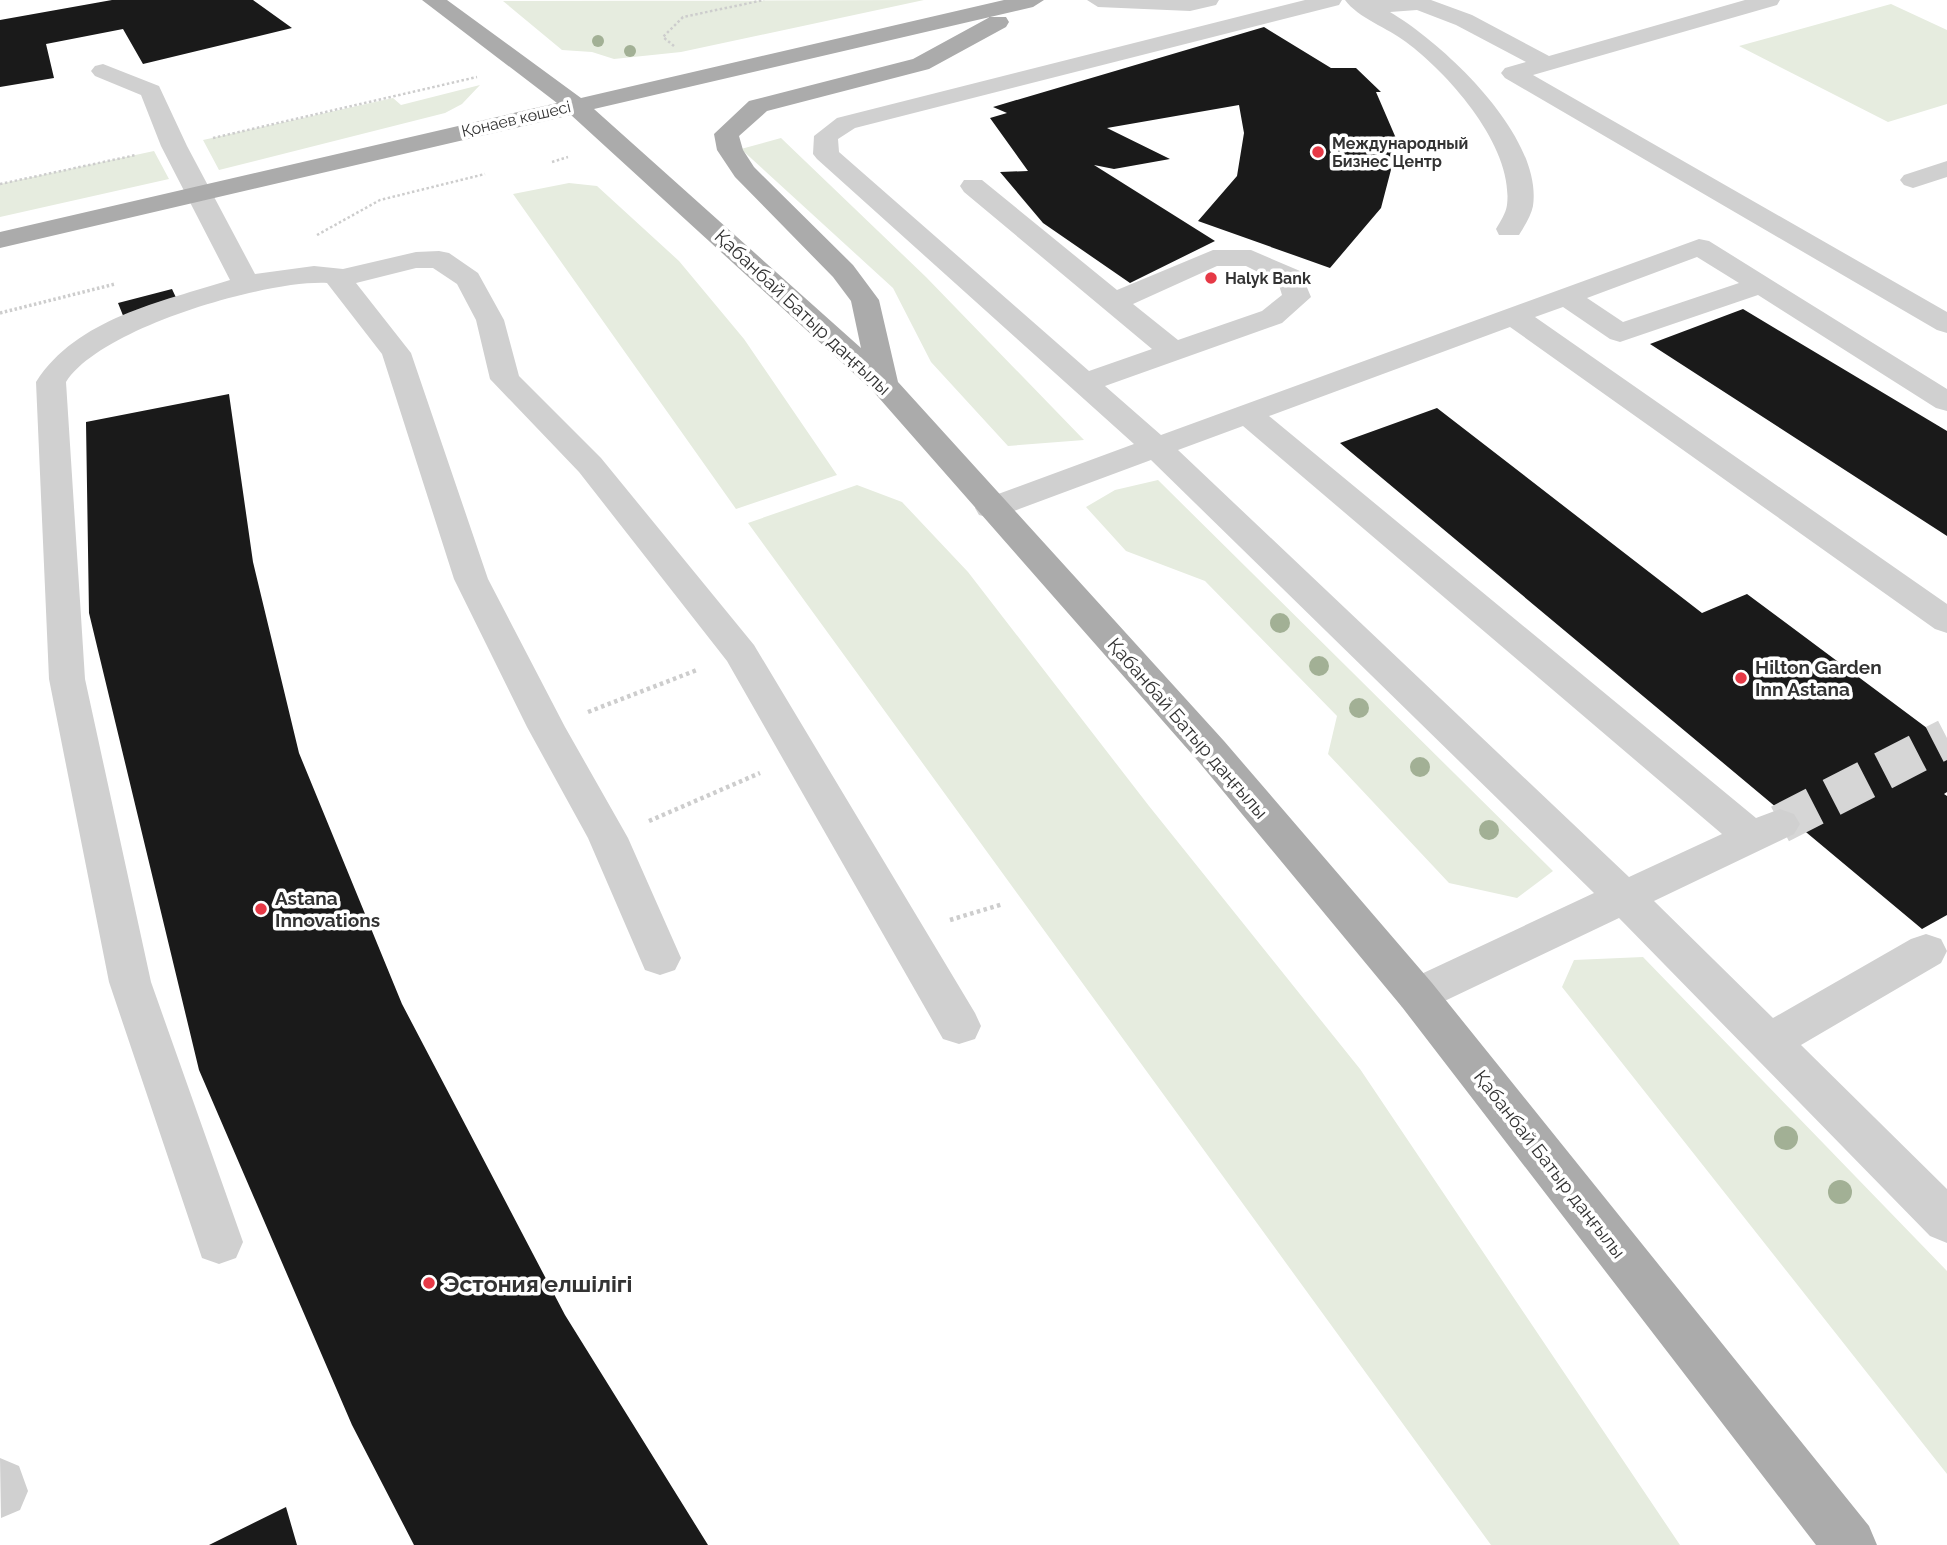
<svg xmlns="http://www.w3.org/2000/svg" width="1947" height="1545" viewBox="0 0 1947 1545" font-family="Raleway,sans-serif">
<style>
.green{fill:#e6ecdf}
.building{fill:#1a1a1a}
.lines{fill:none;stroke-linecap:round;stroke-linejoin:round}
.minor-tunnel{stroke:#d6d6d6;stroke-width:39;stroke-dasharray:39 19;stroke-linecap:butt}
.path-far2{stroke:#cdcdcd;stroke-width:2.5;stroke-dasharray:2.5 2.5;stroke-linecap:butt}
.path-far1{stroke:#cdcdcd;stroke-width:3.5;stroke-dasharray:2.5 2.5;stroke-linecap:butt}
.path{stroke:#cdcdcd;stroke-width:4.5;stroke-dasharray:3.5 3.5;stroke-linecap:butt}
.minor{fill:#d0d0d0;fill-rule:evenodd}
.major{fill:#ababab;fill-rule:evenodd}
.tree{fill:#a2b095}
.poi-dot{fill:#e63946;stroke:#fff;stroke-width:2.5}
.labels{text-anchor:middle;dominant-baseline:central;stroke-width:7;stroke-linejoin:round;paint-order:stroke}
.far-street-label{font-size:16px;fill:#333;stroke:#fff}
.far-poi-label{font-size:16px;font-weight:bold;fill:#333;stroke:#fff;text-anchor:start}
.street-label{font-size:19px;fill:#333;stroke:#fff}
.poi-label{font-size:19px;font-weight:bold;fill:#333;stroke:#fff;text-anchor:start}
.near-poi-label{font-size:23px;font-weight:bold;fill:#333;stroke:#fff;text-anchor:start}
</style>
<rect width="100%" height="100%" fill="#fff"/>
<!-- green -->
<path class="green" d="M924 0 681 52 614 59 592 52 562 50 503 1Z
M1891 4 1947 30V104L1888 122 1739 46Z
M480 85 462 104 445 113 219 170 203 140 393 98 401 105Z
M781 138 926 277 1084 440 1008 446 931 362 893 288 741 149Z
M154 151 169 179 0 217V184Z
M569 183 597 186 679 261 744 339 837 475 736 509 513 194Z
M1158 480 1553 871 1517 898 1449 883 1328 754 1337 716 1205 581 1126 551 1086 507 1115 490Z
M857 485 902 502 968 572 1149 806 1360 1069 1680 1545H1491L748 523Z
M1643 957 1947 1271V1474L1562 987 1574 960Z"/>
<!-- building -->
<path class="building" d="M112 0H253L292 28 143 64 123 29 46 44 54 78 0 87V20Z
M1264 27 1331 68H1356L1381 92H1376L1398 143 1381 208 1330 268 1198 221 1237 176 1244 133 1239 105 1107 128 1170 159 1114 169 1094 165 1215 241 1130 283 1043 223 1000 172 1028 171 990 118 1007 113 993 107Z
M172 289 179 304 124 318 118 303Z
M1743 309 1947 431V536L1650 344Z
M229 394 253 562 299 753 402 1004 565 1315 708 1545H414L352 1425 199 1070 89 613 86 422Z
M1437 408 1702 613 1747 594 1947 743V792L1944 794 1947 796V915L1922 929 1340 443Z
M286 1507 297 1545H209Z"/>
<g class="lines">
<!-- minor-tunnel -->
<path class="minor-tunnel" d="M1780 824 1947 738"/>
<!-- path-far2 -->
<path class="path-far2" d="M674 46 663 37 683 17 764 0
M213 138 477 77
M552 162 568 157
M0 184 136 155
M317 235 380 200 485 174"/>
<!-- path-far1 -->
<path class="path-far1" d="M0 313 115 284"/>
<!-- path -->
<path class="path" d="M588 712 697 670
M649 821 760 773
M950 920 1003 904"/>
<!-- minor -->
<path class="minor" d="M1087 0H1219L1216 5 1190 11 1098 7Z
M1305 0H1342L1339 5 855 128 838 139 839 152 1089 371 1152 349 964 192 960 186 964 180H982L1117 290 1213 250H1251L1300 271 1311 297 1282 323 1105 386 1161 435 1699 239 1709 241 1947 389V411L1936 408 1758 295 1620 342 1610 339 1563 307 1535 317 1947 604V633L1935 629 1510 327 1269 416 1756 818 1780 809 1794 814 1800 824 1794 834 1654 901 1773 1018 1911 939 1926 934 1941 939 1947 951 1941 963 1801 1045 1947 1189V1243L1930 1236 1619 918 1432 1007 1417 1012 1402 1007 1395 995 1402 983 1594 893 1151 460 1003 515 991 518 979 515 975 508 979 501 1134 444 817 159 813 154 814 136 837 118ZM1697 257 1739 283 1623 322 1587 298ZM1217 266H1246L1278 282 1282 295 1262 311 1178 340 1133 304ZM1243 426 1722 834 1629 877 1178 450Z
M1345 0H1431L1472 15 1549 56 1745 0H1780L1777 5 1533 75 1947 312V333L1937 330 1505 78 1501 73 1505 68 1526 62 1456 25 1417 10 1390 12C1444 44 1543 136 1533 206 1531 216 1524 227 1519 235H1499L1496 229C1500 222 1506 213 1507 205 1514 147 1449 74 1406 42 1388 28 1358 18 1345 0Z
M103 64 159 86 187 146 255 274 314 266 343 269 416 252 439 251 449 253 478 273 504 320 519 376 601 458 754 645 975 1013 981 1026 975 1039 959 1044 943 1039 727 661 579 472 490 379 476 320 457 284 433 268H416L356 283 411 353 488 579 565 727 628 838 681 958 675 970 660 975 645 970 588 838 527 727 454 579 382 354 327 283C265 280 100 328 66 382L85 679 151 982 243 1242 236 1258 219 1264 202 1258 109 982 49 679 36 382C77 318 161 302 230 280L161 146 141 95 95 76 91 71 95 66Z
M1947 161V177L1913 188 1904 185 1900 180 1904 175Z
M0 1458 19 1466 28 1491 20 1510 1 1518Z"/>
<!-- major -->
<path class="major" d="M422 0H447L581 98 1004 0H1044L1033 7 594 109 861 348 851 301 833 277 735 177 717 150 714 134 749 101 913 59 990 17H1006L1009 22 1006 27 929 69 767 111 739 136 743 150 754 167 853 265 879 300 898 382 1224 741 1432 983 1869 1526 1877 1545H1816L1402 1007 1198 761 872 390 571 115 0 248V232L557 103Z"/>
</g>
<!-- trees -->
<g class="tree">
<circle cx="598" cy="41" r="6"/>
<circle cx="630" cy="51" r="6"/>
<circle cx="1280" cy="623" r="10"/>
<circle cx="1319" cy="666" r="10"/>
<circle cx="1359" cy="708" r="10"/>
<circle cx="1420" cy="767" r="10"/>
<circle cx="1489" cy="830" r="10"/>
<circle cx="1786" cy="1138" r="12"/>
<circle cx="1840" cy="1192" r="12"/>
</g>
<!-- markers -->
<g class="poi-dot">
<circle cx="1318" cy="152" r="7"/>
<circle cx="1211" cy="278" r="7"/>
<circle cx="1741" cy="678" r="7"/>
<circle cx="261" cy="909" r="7"/>
<circle cx="429" cy="1283" r="7"/>
</g>
<g class="labels">
<!-- far-street labels -->
<g class="far-street-label">
<text transform="translate(516 119) rotate(-13)">Қонаев көшесі</text>
</g>
<!-- far-poi labels -->
<g class="far-poi-label">
<text x="1332" y="143">Международный<tspan x="1332" dy="18">Бизнес Центр</tspan></text>
<text x="1225" y="278">Halyk Bank</text>
</g>
<!-- street labels -->
<g class="street-label">
<text transform="translate(803 312) rotate(43)">Қабанбай Батыр даңғылы</text>
<text transform="translate(1188 728) rotate(49)">Қабанбай Батыр даңғылы</text>
<text transform="translate(1550 1164) rotate(52)">Қабанбай Батыр даңғылы</text>
</g>
<!-- poi labels -->
<g class="poi-label">
<text x="1755" y="667">Hilton Garden<tspan x="1755" dy="22">Inn Astana</tspan></text>
<text x="275" y="898">Astana<tspan x="275" dy="22">Innovations</tspan></text>
</g>
<!-- near-poi labels -->
<g class="near-poi-label">
<text x="443" y="1283">Эстония елшілігі</text>
</g>
</g>
</svg>
